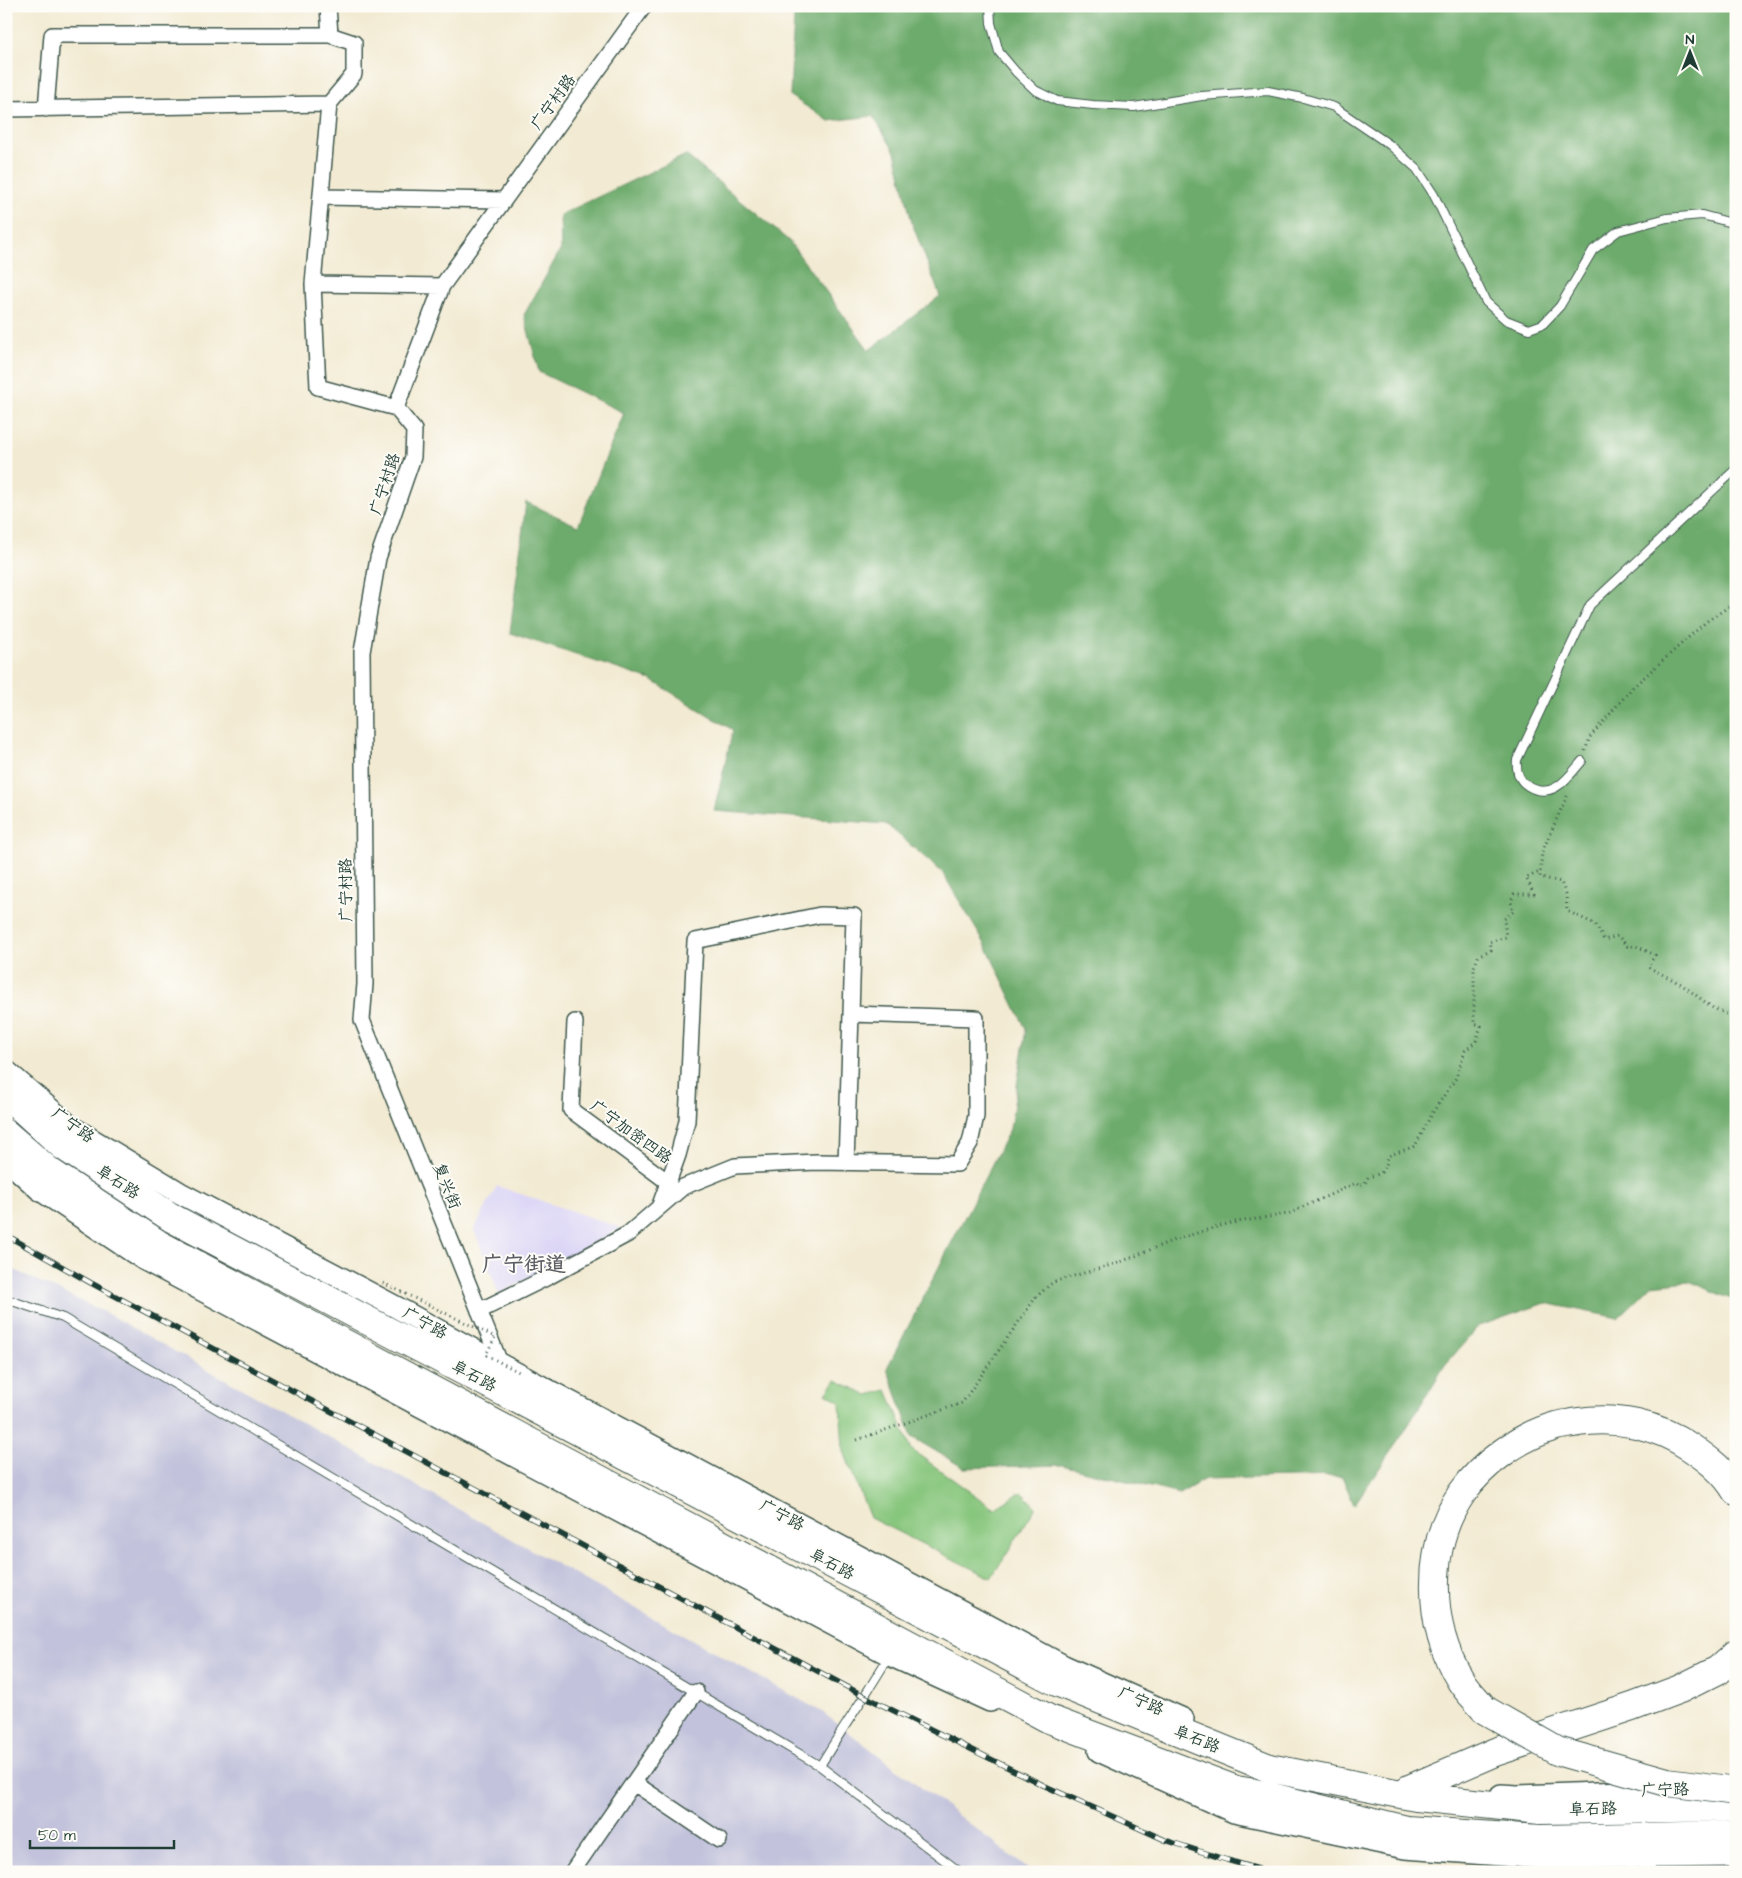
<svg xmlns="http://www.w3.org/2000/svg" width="1742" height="1878" viewBox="0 0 1742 1878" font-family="'Architects Daughter','LXGW WenKai TC',sans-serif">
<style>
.built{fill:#dcd6f6}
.industrial{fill:#c2c2dc}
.green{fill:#87c67d;stroke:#538258}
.forest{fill:#6dab6c;stroke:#467450}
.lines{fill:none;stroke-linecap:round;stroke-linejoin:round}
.lane-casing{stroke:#3f574c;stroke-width:10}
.street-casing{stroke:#3f574c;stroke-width:18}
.secondary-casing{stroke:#3f574c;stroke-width:24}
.highway-casing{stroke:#3f574c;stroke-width:30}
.path{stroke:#3f574c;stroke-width:3;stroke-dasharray:1 4;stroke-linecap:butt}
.lane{stroke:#fff;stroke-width:8}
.street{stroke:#fff;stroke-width:15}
.secondary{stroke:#fff;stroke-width:21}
.highway{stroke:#fff;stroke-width:28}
.rail-casing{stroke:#1f3d34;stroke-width:5.5}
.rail{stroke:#fdfcf7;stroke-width:4;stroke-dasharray:11;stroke-linecap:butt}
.highway-bridge-casing{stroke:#3f574c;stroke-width:30;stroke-linecap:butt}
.path-bridge{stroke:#3f574c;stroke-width:3;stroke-dasharray:1 4;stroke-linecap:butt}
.highway-bridge{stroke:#fff;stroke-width:28}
.labels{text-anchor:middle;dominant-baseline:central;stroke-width:4;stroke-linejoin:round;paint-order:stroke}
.street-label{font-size:16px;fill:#1f3d34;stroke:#fdfcf7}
.district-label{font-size:21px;font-weight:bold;fill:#5b5d65;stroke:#fdfcf7}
</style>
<rect width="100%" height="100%" fill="#fdfcf7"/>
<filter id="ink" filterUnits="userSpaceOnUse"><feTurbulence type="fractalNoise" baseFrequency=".02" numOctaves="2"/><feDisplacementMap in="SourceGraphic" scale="10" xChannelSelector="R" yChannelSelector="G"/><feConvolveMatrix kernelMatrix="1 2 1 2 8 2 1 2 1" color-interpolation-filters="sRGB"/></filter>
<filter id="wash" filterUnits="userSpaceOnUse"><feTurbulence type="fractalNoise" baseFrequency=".0096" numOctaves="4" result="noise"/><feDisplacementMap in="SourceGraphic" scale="20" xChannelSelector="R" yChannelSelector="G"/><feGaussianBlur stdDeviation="1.12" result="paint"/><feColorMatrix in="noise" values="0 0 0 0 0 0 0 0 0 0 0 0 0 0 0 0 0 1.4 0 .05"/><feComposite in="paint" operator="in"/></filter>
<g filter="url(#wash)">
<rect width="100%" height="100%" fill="#f2ead2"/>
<!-- built -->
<path class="built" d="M497 1186 622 1228 499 1294 474 1230Z"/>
<!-- industrial -->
<path class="industrial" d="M6 1266 106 1313 822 1712 1032 1872H6Z"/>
<!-- green -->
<path class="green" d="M836 1380 868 1395 887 1390 912 1450 994 1509 1021 1492 1036 1507 991 1578 870 1518 843 1449 840 1402 826 1393Z"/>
<!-- forest -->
<path class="forest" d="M796 6H1736V1301L1689 1281 1652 1285 1618 1318 1545 1303 1479 1326 1445 1365 1401 1437 1354 1505 1342 1476 1205 1479 1179 1494 1062 1465 964 1468 912 1437 887 1368 1010 1129 1026 1029 985 944 942 872 886 824 714 811 733 730 651 680 510 633 526 502 578 526 624 413 539 372 524 315 561 249 560 215 686 155 789 241 869 350 940 296 912 223 895 152 873 116 829 121 790 96 794 17Z"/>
</g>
<g filter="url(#ink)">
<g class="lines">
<!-- lane casing -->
<g class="lane-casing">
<path id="lane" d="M990 6 991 23 999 52 1016 72 1035 90 1057 101 1093 105 1134 107 1202 96 1268 91 1303 98 1334 107 1390 145 1417 169 1434 195 1486 302 1506 320 1529 329 1543 324 1560 306 1593 250 1618 231 1667 218 1702 215 1736 224
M1582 761C1568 778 1552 801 1528 786 1518 780 1516 771 1517 760L1590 605 1736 469
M6 1299 63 1318 820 1766 960 1872
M820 1766C842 1729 867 1694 889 1656"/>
</g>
<!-- street casing -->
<g class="street-casing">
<path id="street" d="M328 6 330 35 354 43V74L329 104 313 284 318 387 396 408
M6 109 329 104
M46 109 52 35H330
M321 197 504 200
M313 284 442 286
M396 408 414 430 413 457 378 558 362 652 365 984 362 1020 501 1365
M396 408 442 286 644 6
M575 1022 571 1110 668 1182
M660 1205 678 1155 687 1121 695 941 820 915 854 916 851 1014
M479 1311 548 1277 628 1234 683 1187 735 1166 816 1162 957 1164 970 1143 976 1116V1018L851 1014 846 1163
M634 1783 719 1840
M1646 1857 1647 1872
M572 1872 696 1692"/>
</g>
<!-- secondary casing -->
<g class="secondary-casing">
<path id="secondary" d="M6 1071 71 1127 180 1193 396 1307 501 1365 1064 1666 1183 1719
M6 1159 39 1189 145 1260 890 1655 990 1701
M1099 1751 1234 1812 1405 1848 1543 1858 1736 1856
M1501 1795 1517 1796 1676 1790"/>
</g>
<!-- highway casing -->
<g class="highway-casing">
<path id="highway" d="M6 1094 62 1145 172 1218 1057 1682 1269 1768 1416 1797 1540 1810 1736 1807
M6 1134 51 1173 158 1244 1049 1719 1236 1790 1255 1793 1407 1830 1540 1839 1736 1835
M1485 1710C1477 1700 1467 1691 1461 1681 1427 1626 1425 1547 1462 1493 1483 1463 1520 1436 1556 1426 1563 1424 1571 1424 1578 1422 1617 1416 1658 1425 1690 1447 1708 1459 1725 1472 1736 1491
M1409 1789 1495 1752 1632 1707 1680 1689 1718 1670 1736 1654"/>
</g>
<!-- path -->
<path class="path" d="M1585 751 1590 737 1633 687 1707 621 1736 602
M1567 796 1542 852 1540 877 1561 882 1566 894 1567 911 1595 924 1604 940 1618 936 1627 946H1636L1655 955 1648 967 1681 984 1713 1008 1731 1016 1736 1023
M857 1440 962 1403 1036 1297 1053 1282 1118 1263 1174 1240 1230 1223 1288 1214 1356 1183 1359 1186 1365 1183 1368 1177C1383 1173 1385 1173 1388 1156L1415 1146 1433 1112 1456 1078 1465 1051 1476 1041 1481 1026 1474 1023V967L1479 955 1491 950 1489 942 1506 937 1504 919 1514 911 1511 902 1514 894H1534L1526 878 1540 872"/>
<!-- lane -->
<use href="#lane" class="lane"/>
<!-- street -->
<use href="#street" class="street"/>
<!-- secondary -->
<use href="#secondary" class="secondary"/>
<!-- highway -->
<use href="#highway" class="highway"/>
<!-- rail casing -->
<g class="rail-casing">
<path id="rail" d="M6 1235 91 1283 866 1697 1043 1785 1165 1840 1227 1860 1269 1872"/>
</g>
<!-- rail -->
<use href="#rail" class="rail"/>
<!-- highway-bridge casing -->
<g class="highway-bridge-casing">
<path id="highway-bridge" d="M1485 1710 1557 1751 1667 1782 1736 1791"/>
</g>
<!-- path-bridge -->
<path class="path-bridge" d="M383 1283 495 1337 486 1355 521 1373"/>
<!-- highway-bridge -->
<use href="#highway-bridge" class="highway-bridge"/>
</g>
</g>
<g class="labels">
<!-- street labels -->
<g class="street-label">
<text transform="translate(553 102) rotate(-54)">广宁村路</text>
<text transform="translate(385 484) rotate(-72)">广宁村路</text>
<text transform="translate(346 890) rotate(-91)">广宁村路</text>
<text transform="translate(73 1125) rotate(36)">广宁路</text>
<text transform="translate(631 1132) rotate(36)">广宁加密四路</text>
<text transform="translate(118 1182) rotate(33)">阜石路</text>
<text transform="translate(447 1186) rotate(68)">复兴街</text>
<text transform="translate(425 1323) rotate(29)">广宁路</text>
<text transform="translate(474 1376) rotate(28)">阜石路</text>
<text transform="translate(782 1515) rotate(28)">广宁路</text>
<text transform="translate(832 1564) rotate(28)">阜石路</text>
<text transform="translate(1141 1701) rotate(24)">广宁路</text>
<text transform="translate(1197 1739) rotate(22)">阜石路</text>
<text transform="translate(1665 1790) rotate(-2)">广宁路</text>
<text transform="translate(1593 1809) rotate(-1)">阜石路</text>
</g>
<!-- district labels -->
<g class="district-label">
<text x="524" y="1264">广宁街道</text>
</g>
</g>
<!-- margin -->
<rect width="1742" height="1878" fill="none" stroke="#fdfcf7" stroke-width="25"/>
<!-- north arrow -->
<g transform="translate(1690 52)" stroke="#fdfcf7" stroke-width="4" paint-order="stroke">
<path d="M0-4L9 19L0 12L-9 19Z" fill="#1f3d34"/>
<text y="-8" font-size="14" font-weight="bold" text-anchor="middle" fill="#1f3d34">N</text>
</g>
<!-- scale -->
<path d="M30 1840v8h144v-8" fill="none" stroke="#1f3d34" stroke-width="2.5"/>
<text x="38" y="1840" font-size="15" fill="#1f3d34" stroke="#fdfcf7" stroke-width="4" paint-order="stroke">50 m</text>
</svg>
